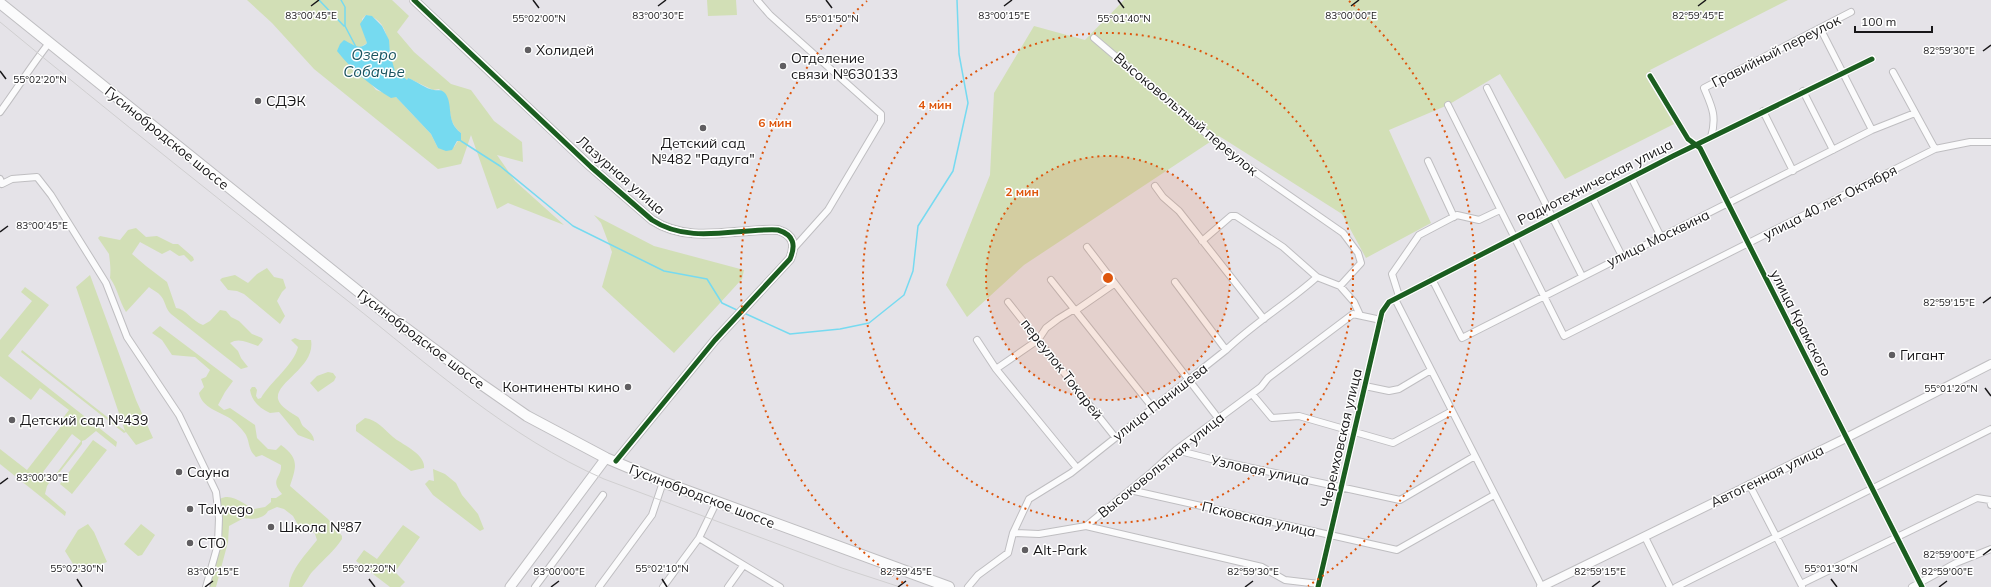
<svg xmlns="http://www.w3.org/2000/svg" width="1991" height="587" viewBox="0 0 1991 587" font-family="Mulish,sans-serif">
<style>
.green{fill:#d2dfb6;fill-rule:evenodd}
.water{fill:#76daf0}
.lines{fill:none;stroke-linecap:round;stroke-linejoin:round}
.stream{stroke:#76daf0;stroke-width:1.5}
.minor-casing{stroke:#bfbec1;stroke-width:8}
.tertiary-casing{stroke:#bfbec1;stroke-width:10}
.secondary-casing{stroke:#bfbec1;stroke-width:11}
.primary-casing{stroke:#bfbec1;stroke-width:12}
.minor{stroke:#fbfbfc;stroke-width:6}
.tertiary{stroke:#fbfbfc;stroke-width:8}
.secondary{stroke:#fbfbfc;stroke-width:9}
.primary{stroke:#fbfbfc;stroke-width:10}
.tram{stroke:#d0cfd0;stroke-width:1}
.cycleway-casing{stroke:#fff;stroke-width:8}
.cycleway{stroke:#1b5e20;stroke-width:5}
.ticks{fill:none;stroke:#181719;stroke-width:1.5}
.ring{fill:none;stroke:#de560d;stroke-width:2;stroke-dasharray:2 4}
.poi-dot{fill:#605e61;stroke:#fff;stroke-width:1.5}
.labels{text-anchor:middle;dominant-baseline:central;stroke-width:3;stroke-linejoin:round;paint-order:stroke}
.poi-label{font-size:14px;fill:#181719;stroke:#fff;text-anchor:start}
.street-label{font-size:14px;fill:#181719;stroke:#fff}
.water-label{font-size:15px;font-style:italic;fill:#1a5460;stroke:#fff}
.ticks-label{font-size:10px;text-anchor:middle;fill:#181719;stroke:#fff;stroke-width:3;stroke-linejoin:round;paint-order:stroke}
.centre{fill:#de560d;stroke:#fff;stroke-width:2}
.ring-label{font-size:12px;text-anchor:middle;font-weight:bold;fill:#de560d;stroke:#fff;stroke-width:3;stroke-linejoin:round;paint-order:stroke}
</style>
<rect width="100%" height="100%" fill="#e5e3e8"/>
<!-- green -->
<path class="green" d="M247 0H392L409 16 397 32 414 52 451 84 471 90 494 121 522 142 523 162 497 155 515 181 564 225 508 203 497 209 471 135 461 164 438 169 314 69 272 23ZM366 15C395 20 386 61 397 78L407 80 408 78 433 90 439 89C442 92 446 96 447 100 452 113 448 122 461 133V136L454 147 438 148 431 134 396 97 376 90 369 81 348 64 361 47 367 43 364 33 362 19Z
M707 0H736L737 15 708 16Z
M1124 0H1788L1650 70 1678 122 1565 179 1500 74 1448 105 1389 130 1431 223 1366 258 1342 214 1219 136 1024 265 967 317 946 285 990 175 994 93 1034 26 1085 40Z
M594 215 654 246 744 270 742 279 674 353 602 287 612 252 601 223Z
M136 228 146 237 157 236 173 244H178L193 257 194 260 191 262 184 255 179 256 170 250 162 254 140 242 132 254 146 266 167 282 176 308C186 309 192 321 203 325L210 321 220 310 226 311 231 317 239 321 252 334 262 338 263 340 258 346C249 343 239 337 230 343L238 351 241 358 248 367 241 369 171 314C166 309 166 305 163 299 160 293 154 291 149 287L126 312C119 301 118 289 110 278 111 269 110 262 109 254L98 238 100 236 120 240 128 230Z
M267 268 274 277 283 279 286 288 282 292 277 301 285 316 280 324 244 294 237 291 228 290 220 280 222 278 235 275 248 283 257 274Z
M90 275 136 400 153 438 136 445 126 432 124 433 21 352 22 350 125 431 76 287Z
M25 287 49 305 8 356 117 442 116 447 96 431 85 440 82 441V444L55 478H53L81 441 72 434 43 472 51 480 47 486 45 494 66 512 65 516 0 464V449L27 470 62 425 59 423 69 410 40 388 31 400 0 376V340L32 301 21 292Z
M160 326 233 381 225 392 218 405 224 410 230 408 255 425 257 438 268 449 276 450 281 445C300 459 296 467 290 486L328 519 342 536V539C335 550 324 559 315 569 309 574 307 581 302 587H289C290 570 307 553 317 540L315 534 308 527H302L298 525 293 516 284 509 277 507 268 511C264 519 251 520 244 518L229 526 228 542 216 587H208L218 552 220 499C232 492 244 505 254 509L265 507 271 502V498H276L282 494C269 479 282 478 281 465L262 455 256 457C248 450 250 443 246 435 243 430 236 423 231 419 219 411 202 408 199 393L204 387 201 379 206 377 210 370 195 357 172 355 162 340 152 333Z
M295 338 300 340H311C316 367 275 382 278 399 280 407 292 413 298 417 301 420 301 425 304 427 309 431 314 435 314 441L298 435 279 412 270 413C260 408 252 402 250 390L252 387H255L257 390 256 396 258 399 261 398C270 382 294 365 298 347L291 340Z
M328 372 333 373 336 377 334 381 318 392 310 383 317 376Z
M365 418C377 420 384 429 393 437 401 444 426 454 424 468L411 471 356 431V425Z
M93 440 107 450 72 494 60 484Z
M433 469 445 474 456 483 462 495 478 514 484 529 480 531 433 495 425 484 429 480 434 481Z
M88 524 94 532 107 562 78 572 65 551 78 530Z
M141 524 155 535 142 555 138 556 124 544Z
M403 525 420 537 395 572 405 582 400 587H390L356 561 364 550 377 559Z"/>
<!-- water -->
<path class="water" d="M366 15 372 16 382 26 389 40 390 54 397 78 402 76 407 80 408 78C416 81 426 89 434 90 438 91 441 89 445 93 454 105 445 121 461 133V141H457L452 150 446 151 438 148 431 134 396 97 391 98C372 87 351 69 337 51L340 44 344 40C352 44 360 51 367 43L360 24Z"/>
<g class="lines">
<!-- stream -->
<path class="stream" d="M319 0 344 26
M341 0 345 7V26L356 47
M461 141 500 166 573 226 664 271 707 279 722 303 739 311
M744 313 790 334 840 329 869 323 904 295 913 271 918 226 953 171 968 103 959 54 957 0"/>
<!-- minor casing -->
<g class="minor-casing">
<path id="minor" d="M757 0 770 15 881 114V121L828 210 794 248
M1820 28 1872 130
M1094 38 1234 157 1343 233 1358 253 1361 263 1340 286
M1893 72 1935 149
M1650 76 1688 139 1700 148 1922 587
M1487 88 1582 276
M1803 91 1833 150
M1448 105 1564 336 1935 149 1970 142H1991
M1763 111 1793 171
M0 112C17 89 31 66 49 43
M1711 137C1717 116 1712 107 1704 88L1851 12
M1428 161 1454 217
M1631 177 1661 237
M0 179 2 184 12 179 37 177 51 195 106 283 127 337 179 415 216 492 219 518 218 544 206 587
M1155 186 1163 197 1179 211 1264 319
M1592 197 1622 256
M1202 241 1231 216H1236L1283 247 1317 277 1340 286 1354 302 1360 315
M1087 247 1218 418
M1432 279 1462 338 1872 130 1915 113
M1051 280 1153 408
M1175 282 1226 350
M1399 296 1392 274 1419 235 1457 215 1479 220 1500 210
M1395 299 1542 587
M1008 302 1115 437
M977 340 996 369 1077 468
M996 369 1038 340 1046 328 1058 319 1071 311H1075L1114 284
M1365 386 1389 391 1399 389 1431 370
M1252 394 1272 418 1299 416 1393 443 1452 411
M1176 450 1215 460 1400 500 1475 456
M1749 484 1802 586
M1130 490 1397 550 1494 495
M1086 526 1262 567 1285 580 1319 584
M1013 533 1029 499 1071 473 1226 350C1254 323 1288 303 1317 277
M1645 537 1670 587
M699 538 780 587
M1801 584 1977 498 1990 500 1991 505
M535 587 603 495
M599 587 652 515 663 482
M663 587 699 538 716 503
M728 587 743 566
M968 587 978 575 1008 553 1013 533 1039 534 1086 526 1153 471 1176 450 1261 387 1268 378 1353 314 1381 320
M1318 587 1382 312 1389 302 1673 156 1872 59
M1676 587 1991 429
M1912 587 1956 563 1991 549"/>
</g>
<!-- tertiary casing -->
<g class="tertiary-casing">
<path id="tertiary" d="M414 0 591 167 652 220C690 245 736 228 778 230 794 235 796 245 790 259L715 340 616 461
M1541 587 1846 438 1991 364"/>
</g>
<!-- secondary casing -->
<g class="secondary-casing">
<path id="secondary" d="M510 587 606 458"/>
</g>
<!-- primary casing -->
<g class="primary-casing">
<path id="primary" d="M0 3 384 312 481 384 527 416 606 458 663 482 949 587"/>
</g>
<!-- minor -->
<use href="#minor" class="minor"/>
<!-- tertiary -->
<use href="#tertiary" class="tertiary"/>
<!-- secondary -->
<use href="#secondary" class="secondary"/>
<!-- primary -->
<use href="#primary" class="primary"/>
<!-- tram -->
<path class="tram" d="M0 22C115 117 231 209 348 301 429 365 508 437 604 479L842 568 900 587"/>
<!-- cycleway casing -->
<g class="cycleway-casing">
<path id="cycleway" d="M414 0 591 167 652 220C690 245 736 228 778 230 794 235 796 245 790 259L715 340 616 461
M1650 76 1688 139 1700 148 1922 587
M1318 587 1382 312 1389 302 1673 156 1872 59"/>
</g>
<!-- cycleway -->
<use href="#cycleway" class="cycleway"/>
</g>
<!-- ticks -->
<path class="ticks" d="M533 0 539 8M826 0 832 8M1118 0 1124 8M311 6 319 0M658 6 666 0M1004 6 1012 0M1351 6 1359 0M1698 6 1706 0M1983 51 1991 45M0 71 6 79M0 232 8 226M1983 303 1991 297M1985 388 1991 396M0 484 8 478M1983 555 1991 549M77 579 82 587M369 579 375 587M662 579 667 587M1831 579 1837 587M205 587 213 581M551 587 559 581M898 587 906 581M1245 587 1253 581M1592 587 1600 581M1939 587 1947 581"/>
<!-- distance rings -->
<circle cx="1108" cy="278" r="122" fill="#de560d" fill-opacity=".12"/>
<g class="ring">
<circle cx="1108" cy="278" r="122"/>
<circle cx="1108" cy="278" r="245"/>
<path d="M908 586A367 367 0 0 1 867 1M1349 1A367 367 0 0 1 1308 586"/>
</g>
<!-- markers -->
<g class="poi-dot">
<circle cx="528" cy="50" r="4"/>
<circle cx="783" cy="66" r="4"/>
<circle cx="258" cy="101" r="4"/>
<circle cx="703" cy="128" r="4"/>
<circle cx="1892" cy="355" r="4"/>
<circle cx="628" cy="387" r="4"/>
<circle cx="12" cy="420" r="4"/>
<circle cx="179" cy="472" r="4"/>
<circle cx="190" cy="509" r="4"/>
<circle cx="271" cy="527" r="4"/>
<circle cx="190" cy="543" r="4"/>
<circle cx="1025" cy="550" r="4"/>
</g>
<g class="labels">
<!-- poi labels -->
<g class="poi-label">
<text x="536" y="50">Холидей</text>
<text x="791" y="58">Отделение<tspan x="791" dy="16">связи №630133</tspan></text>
<text x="266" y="101">СДЭК</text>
<text x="703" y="143" text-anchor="middle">Детский сад<tspan x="703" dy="16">№482 "Радуга"</tspan></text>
<text x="1900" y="355">Гигант</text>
<text x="620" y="387" text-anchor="end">Континенты кино</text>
<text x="20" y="420">Детский сад №439</text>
<text x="187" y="472">Сауна</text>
<text x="198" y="509">Talwego</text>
<text x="279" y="527">Школа №87</text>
<text x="198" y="543">СТО</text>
<text x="1033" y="550">Alt-Park</text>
</g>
<!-- street labels -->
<g class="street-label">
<text transform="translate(1776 51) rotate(-27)">Гравийный переулок</text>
<text transform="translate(1186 114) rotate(40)">Высоковольтный переулок</text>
<text transform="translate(167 138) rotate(39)">Гусинобродское шоссе</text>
<text transform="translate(621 175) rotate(41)">Лазурная улица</text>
<text transform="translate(1595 182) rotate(-27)">Радиотехническая улица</text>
<text transform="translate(1830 202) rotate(-27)">улица 40 лет Октября</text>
<text transform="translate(1658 238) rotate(-26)">улица Москвина</text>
<text transform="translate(1801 323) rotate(63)">улица Крамского</text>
<text transform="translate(421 339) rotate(37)">Гусинобродское шоссе</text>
<text transform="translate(1062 369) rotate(52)">переулок Токарей</text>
<text transform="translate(1160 402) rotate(-38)">улица Панишева</text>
<text transform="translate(1341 438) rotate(-77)">Черемховская улица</text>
<text transform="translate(1161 465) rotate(-39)">Высоковольтная улица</text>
<text transform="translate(1260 470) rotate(12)">Узловая улица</text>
<text transform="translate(1767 476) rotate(-26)">Автогенная улица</text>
<text transform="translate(702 496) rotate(21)">Гусинобродское шоссе</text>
<text transform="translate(1259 519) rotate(13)">Псковская улица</text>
</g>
<!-- water labels -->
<g class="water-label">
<text x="374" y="54">Озеро<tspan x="374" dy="17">Собачье</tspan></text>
</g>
</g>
<g class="ticks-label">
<text x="311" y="19">83°00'45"E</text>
<text x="658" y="19">83°00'30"E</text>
<text x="1004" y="19">83°00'15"E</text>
<text x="1351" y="19">83°00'00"E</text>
<text x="1698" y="19">82°59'45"E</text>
<text x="539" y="22">55°02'00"N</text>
<text x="832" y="22">55°01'50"N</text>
<text x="1124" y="22">55°01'40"N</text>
<text x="1949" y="54">82°59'30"E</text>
<text x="40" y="83">55°02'20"N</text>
<text x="42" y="229">83°00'45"E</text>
<text x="1949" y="306">82°59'15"E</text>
<text x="1951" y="392">55°01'20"N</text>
<text x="42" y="481">83°00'30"E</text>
<text x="1949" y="558">82°59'00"E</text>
<text x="77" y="572">55°02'30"N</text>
<text x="369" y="572">55°02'20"N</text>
<text x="662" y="572">55°02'10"N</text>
<text x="1831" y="572">55°01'30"N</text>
<text x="213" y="575">83°00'15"E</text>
<text x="559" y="575">83°00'00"E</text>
<text x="906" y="575">82°59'45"E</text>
<text x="1253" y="575">82°59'30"E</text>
<text x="1600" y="575">82°59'15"E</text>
<text x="1947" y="575">82°59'00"E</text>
</g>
<circle cx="1108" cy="278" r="6" class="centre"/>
<g class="ring-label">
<text x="935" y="109">4 мин</text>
<text x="775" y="127">6 мин</text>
<text x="1022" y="196">2 мин</text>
</g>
<!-- scale -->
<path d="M1855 26v6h77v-6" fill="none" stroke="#181719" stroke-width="2"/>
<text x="1861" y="26" font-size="12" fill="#181719" stroke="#ffffff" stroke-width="3" paint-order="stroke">100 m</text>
</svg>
